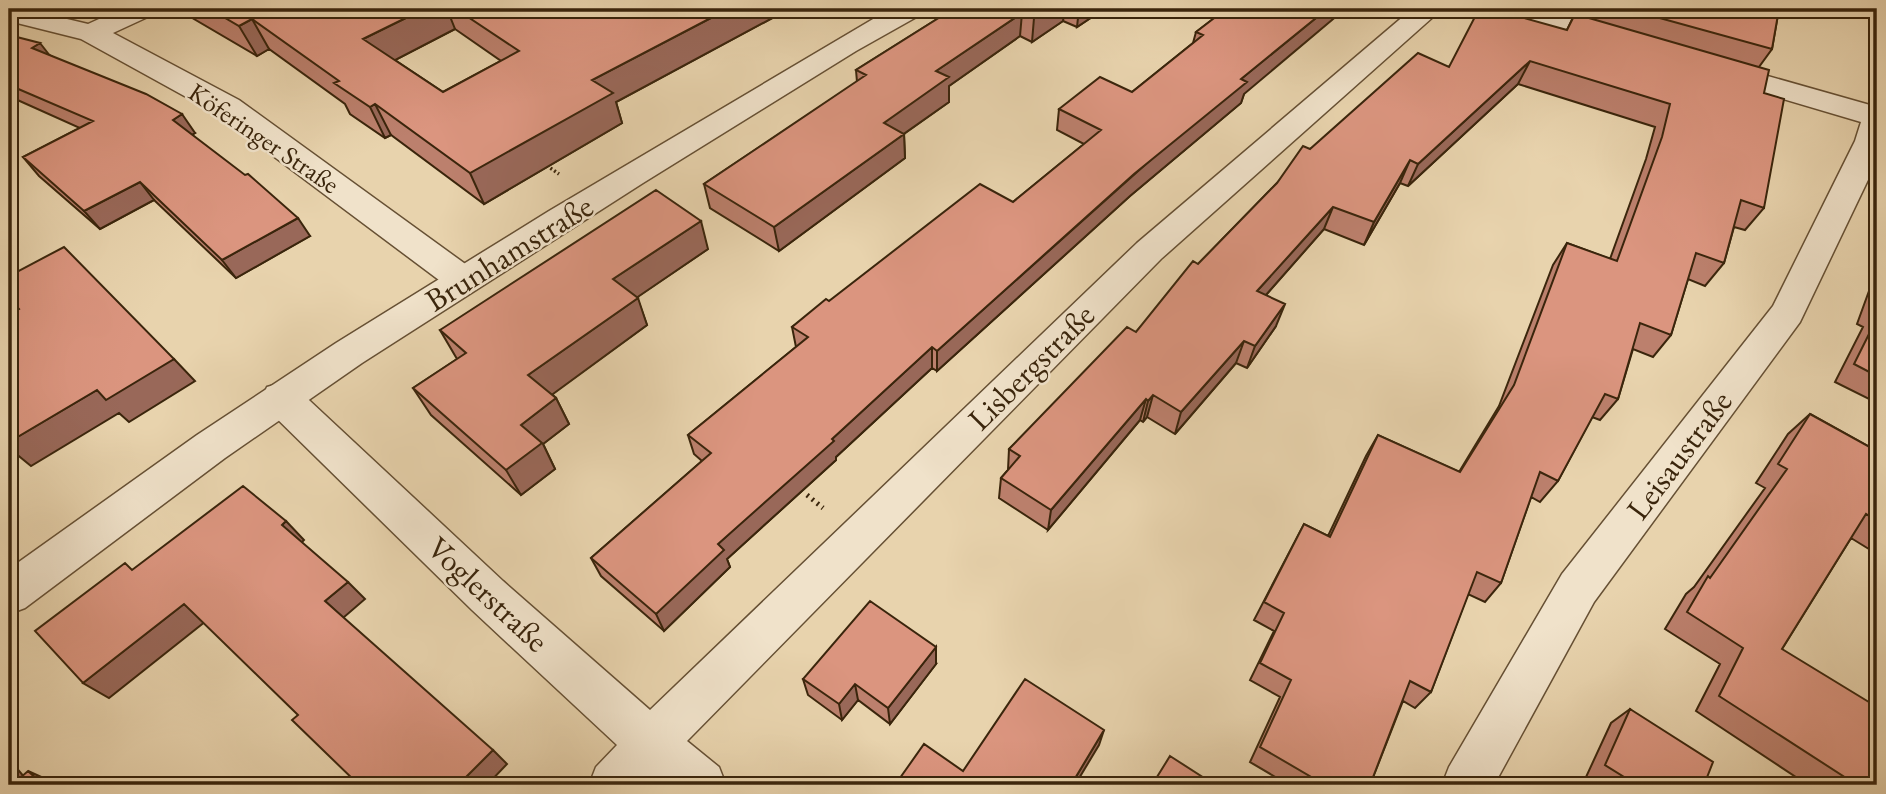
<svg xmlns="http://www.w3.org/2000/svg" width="1886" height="794" viewBox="0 0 1886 794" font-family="'EB Garamond',serif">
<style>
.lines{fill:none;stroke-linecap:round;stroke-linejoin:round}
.minor-casing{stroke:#665034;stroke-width:3}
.tertiary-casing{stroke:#665034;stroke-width:3}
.path-far1{stroke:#3a250c;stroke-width:3.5;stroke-dasharray:2 2.5;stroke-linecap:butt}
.path{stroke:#3a250c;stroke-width:5;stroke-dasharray:2 4.5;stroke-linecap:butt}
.minor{fill:#f0e2ca;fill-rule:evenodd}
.tertiary{fill:#f0e2ca;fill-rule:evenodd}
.wall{fill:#bc806d;stroke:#3a250c;stroke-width:2;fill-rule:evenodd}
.shaded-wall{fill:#996859;stroke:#3a250c;stroke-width:2}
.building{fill:#db957f;stroke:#3a250c;stroke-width:2}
.labels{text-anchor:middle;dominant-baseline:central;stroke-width:5;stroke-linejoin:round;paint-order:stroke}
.far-street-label{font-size:26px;fill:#3a250c;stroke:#f0e2ca}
.street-label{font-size:32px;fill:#3a250c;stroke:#f0e2ca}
</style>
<rect width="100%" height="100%" fill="#e8d3ad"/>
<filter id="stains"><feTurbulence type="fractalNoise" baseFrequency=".00286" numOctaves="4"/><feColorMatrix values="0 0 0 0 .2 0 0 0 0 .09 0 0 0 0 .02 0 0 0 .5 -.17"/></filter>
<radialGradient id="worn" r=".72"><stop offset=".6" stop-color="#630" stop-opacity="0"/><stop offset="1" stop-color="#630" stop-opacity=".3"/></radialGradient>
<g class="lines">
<!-- minor casing -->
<g class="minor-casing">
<path id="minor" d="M9 9H25L88 24 121 9H155L152 15 113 33 239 100 475 271 481 280 475 289 463 293 451 289 217 114 81 39 9 21Z
M1412 9H1442L1161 259 687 741 719 767 726 785H663L654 777 647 785H589L596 767 617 745 472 610 267 409 262 398 267 387 281 383 295 387 503 581 650 710 1137 243Z
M1494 9H1536L1630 36 1634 42 1630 48 1620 50 1498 15Z
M1715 61 1877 107V161L1800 322 1594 602 1494 785H1442L1449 767 1562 574 1773 306 1855 141 1861 122 1705 76 1701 70 1705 64Z"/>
</g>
<!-- tertiary casing -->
<g class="tertiary-casing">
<path id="tertiary" d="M890 9H924L920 15 856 51 643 183 362 363 225 458 25 608 9 614V569L197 435 336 343 549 211Z"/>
</g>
<!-- path-far1 -->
<path class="path-far1" d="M543 163 559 174"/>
<!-- path -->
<path class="path" d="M807 495 823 508"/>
<!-- minor -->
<use href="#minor" class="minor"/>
<!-- tertiary -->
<use href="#tertiary" class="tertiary"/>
</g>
<!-- wall -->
<path class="wall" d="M177 9H789L616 102 622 123 484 204 391 135 385 138 350 114 345 104 269 49 257 56ZM455 29 501 61 443 92 395 60Z
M953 9H1104L1077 27 1063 21 1032 42 1020 36 949 86V102L904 134 905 158 779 251 710 208 704 184 857 82 856 70Z
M1226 9 1244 94 1241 103 1130 196 937 371 932 368 836 457V460L727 559 730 567 664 631 601 576 591 558 702 461 694 454 688 435 796 347 792 327 829 301 1013 202 1084 144 1057 130 1059 109 1132 92 1193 43 1196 32Z
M1577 9H1779L1772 49 1759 67 1764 93V208L1745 230 1734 227 1724 263 1705 286 1688 279 1671 335 1653 357 1633 349 1618 399 1600 420 1592 417 1558 481 1540 502 1531 497 1501 583 1485 602 1468 594 1431 692 1415 708 1403 701 1370 785H1289L1250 762 1280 697 1250 680 1274 631 1254 620 1304 524 1328 536 1366 456 1378 435 1459 472 1499 406 1553 265 1567 243 1610 259 1646 159 1655 127 1518 84 1408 186 1400 183 1364 245 1324 229 1266 295 1276 326 1247 368 1236 363 1175 434 1147 417 1143 422 1140 420 1048 530 999 498 1001 478 1008 470 1009 449 1136 332 1198 264 1310 149 1449 67 1567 30Z
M9 35 49 55 195 133 192 135 310 236 236 278 154 200 100 229 39 176 23 157 80 128 13 98 9 101Z
M708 249 637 297 647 325 552 394 556 398 569 424 543 444 555 469 521 495 431 415 413 388 457 359 440 330Z
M1877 269V403L1835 382 1863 327 1857 324Z
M1810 414 1877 451V554L1851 538 1782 649 1874 785H1808L1696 711 1720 664 1665 629 1686 594 1694 587 1765 488 1756 483 1788 434Z
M936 664 890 724 858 700 842 720 808 695 803 679Z
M1630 709 1704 785H1600L1586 777 1611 723Z"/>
<!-- shaded-wall -->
<path class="shaded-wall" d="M424 9H447L455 29 378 69 363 39Z
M728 9H789L616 102 622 123 484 204 470 173 592 80Z
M1048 9H1065L1063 21 1032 42 1034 18Z
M1079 9H1104L1077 27Z
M1327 9H1345L1244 94 1241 103 1130 196 937 371V351L1241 79Z
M1022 13 1020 36 949 86V102L885 147 884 123 936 71Z
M252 19 269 49 257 56 239 26Z
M40 43 54 61 32 48Z
M1530 61 1518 84 1408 186 1418 164Z
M9 93 13 98 9 101Z
M375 104 391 135 385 138 370 107Z
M182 114 195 133 186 138 173 120Z
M904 134 905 158 779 251 774 227Z
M1410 160 1400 183 1364 245 1374 222Z
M140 182 154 200 100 229 84 211Z
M1333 207 1324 229 1250 313 1257 291Z
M298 218 310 236 236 278 222 260Z
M701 221 708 249 623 307 613 279Z
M638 298 647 325 542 402 528 375Z
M1285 304 1276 326 1247 368 1255 346Z
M1244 341 1236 363 1175 434 1181 412Z
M932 347V368L836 457V460L727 559 730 567 664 631 656 614 718 544Z
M174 359 195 381 129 422 119 413 31 466 9 448V442L97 390Z
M1153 395 1147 417 1143 422 1148 401Z
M556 398 569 424 543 444 555 469 521 495 506 470 521 425Z
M1146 399 1140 420 1048 530 1051 510Z
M286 521 304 540 300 544 282 525Z
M348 582 365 599 343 618 325 601Z
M184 604 206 621 109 698 83 683Z
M936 647V664L890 724 888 708Z
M855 684 858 700 842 720 839 704Z
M1104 730 1099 745 1075 785H1071Z
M493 750 507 764 487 785H458Z
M9 759 31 785H13L9 781Z
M28 771 59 785H43Z"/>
<!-- building -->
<path class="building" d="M210 9H424L363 39 443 92 519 51 456 9H728L592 80 613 93 470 173 375 104 370 107 334 83 339 81 252 19 239 26Z
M953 9H1048L1034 18 1022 13 936 71 949 77 884 123 904 134 774 227 704 184 866 75 856 70Z
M1226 9H1327L1241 79 1247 82 1134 174 937 351 932 347 832 439 834 441 718 544 724 550 656 614 591 558 711 453 688 435 808 337 792 327 826 299 829 301 980 184 1013 202 1101 130 1059 109 1100 77 1132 92 1203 35 1196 32Z
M1479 9H1492L1567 30 1575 14 1769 70 1764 93 1784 99 1764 208 1741 200 1724 263 1696 253 1671 335 1640 323 1618 399 1605 394 1558 481 1540 472 1501 583 1477 572 1431 692 1410 681 1370 785H1325L1260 747 1291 680 1260 663 1284 613 1264 602 1304 524 1330 537 1378 435 1460 472 1514 385 1567 243 1617 261 1662 137 1670 104 1530 61 1418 164 1410 160 1374 222 1333 207 1257 291 1285 304 1255 346 1244 341 1181 412 1153 395 1148 401 1146 399 1051 510 1001 478 1020 456 1009 449 1127 327 1136 332 1193 261 1198 264 1277 183 1303 146 1310 149 1418 53 1449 67Z
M1627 9H1779L1772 49Z
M9 35 40 43 32 48 146 94 182 114 173 120 245 175 248 174 298 218 222 260 140 182 84 211 23 157 93 121 9 85Z
M656 190 701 221 613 279 638 298 528 375 556 398 521 425 542 443 506 470 413 388 466 353 440 330Z
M64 247 174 359 106 400 97 390 9 442V315L19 309 9 298V276Z
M1877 318V376L1854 364Z
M1810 414 1877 451V521L1866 514 1782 649 1877 707V777L1874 785H1857L1719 696 1743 648 1687 612 1708 576 1710 578 1787 469 1778 464Z
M243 486 286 521 282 525 348 582 325 601 493 750 458 785H359L292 720 298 715 184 604 83 683 35 631 125 563 132 570Z
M870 601 936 647 888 708 855 684 839 704 803 679Z
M1025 679 1104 730 1071 785H895L924 744 963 771Z
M1630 709 1713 762 1704 785H1637L1605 765Z
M1170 756 1215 785H1152Z
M28 771 43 785H9V781L12 785Z"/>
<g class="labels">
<!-- far-street labels -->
<g class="far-street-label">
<text transform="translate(264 138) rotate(34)">Köferinger Straße</text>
</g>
<!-- street labels -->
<g class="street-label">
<text transform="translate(509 253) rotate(-32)">Brunhamstraße</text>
<text transform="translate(1031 367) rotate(-45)">Lisbergstraße</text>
<text transform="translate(1679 455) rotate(-53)">Leisaustraße</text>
<text transform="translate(488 594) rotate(43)">Voglerstraße</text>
</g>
</g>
<!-- margin -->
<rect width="1886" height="794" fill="none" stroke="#e8d3ad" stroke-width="35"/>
<rect x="10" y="10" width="1865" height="773" fill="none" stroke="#3a250c" stroke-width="3.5"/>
<rect x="18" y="18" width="1851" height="759" fill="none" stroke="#3a250c" stroke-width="2"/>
<rect width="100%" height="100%" filter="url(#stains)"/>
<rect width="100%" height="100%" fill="url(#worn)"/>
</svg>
